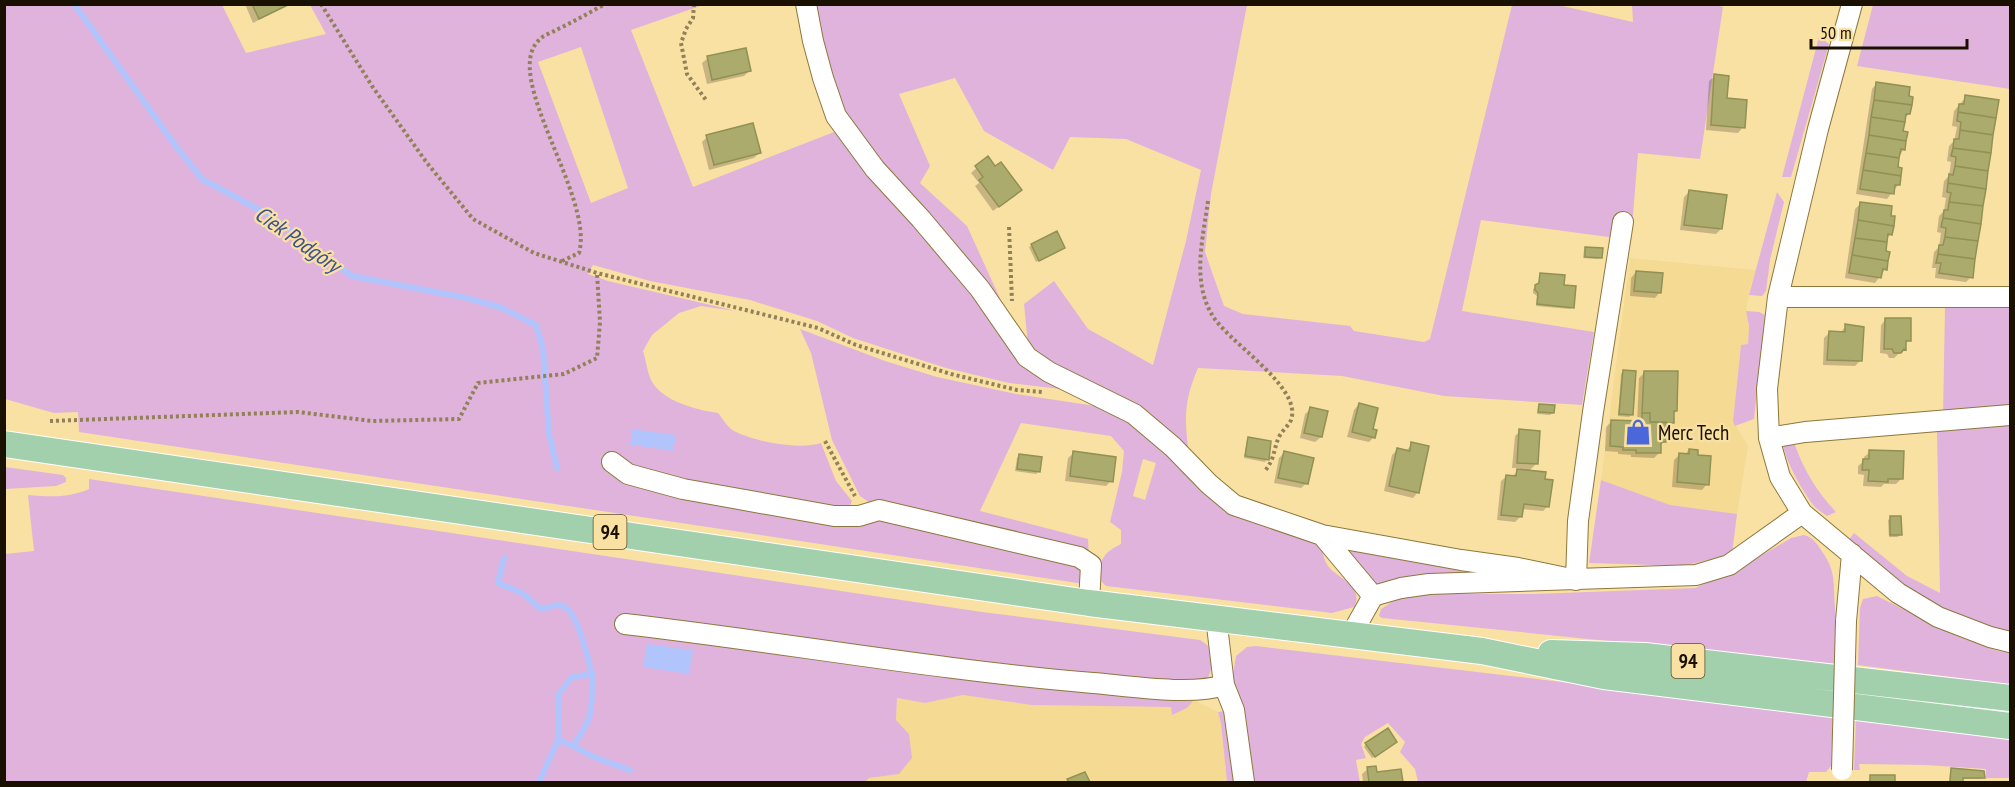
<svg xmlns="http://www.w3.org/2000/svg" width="2015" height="787" viewBox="0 0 2015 787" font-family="'PT Sans Narrow',sans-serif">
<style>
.built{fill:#f5da94}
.green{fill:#e0b3dc;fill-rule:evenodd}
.water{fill:#b1c4fc}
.shadow{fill:#0003}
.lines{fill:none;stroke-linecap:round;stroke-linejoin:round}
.stream{stroke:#b1c4fc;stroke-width:6}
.building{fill:#aaab6d;stroke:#919153;stroke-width:1.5}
.minor-casing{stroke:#8e773c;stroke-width:22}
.major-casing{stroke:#fff;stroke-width:28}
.path{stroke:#928158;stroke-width:4;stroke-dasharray:3 3;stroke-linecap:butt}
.minor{stroke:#fff;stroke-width:20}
.major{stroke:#a2d0ac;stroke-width:26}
.minor-bridge-casing{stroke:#8e773c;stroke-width:22;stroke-linecap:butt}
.minor-bridge{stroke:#fff;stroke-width:20}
.labels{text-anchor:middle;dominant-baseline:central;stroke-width:4.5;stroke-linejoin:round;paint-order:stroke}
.shield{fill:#f9e1a3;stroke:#5c4f31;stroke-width:1.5}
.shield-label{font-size:20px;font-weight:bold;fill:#191000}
.poi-label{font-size:21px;fill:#191000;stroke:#f9e1a3;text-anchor:start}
.water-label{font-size:22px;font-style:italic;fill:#3c5092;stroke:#f9e1a3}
</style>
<rect width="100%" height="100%" fill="#f9e1a3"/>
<!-- built -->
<path class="built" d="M1630 258 1756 270 1750 287 1746 311 1749 326 1748 345H1741L1733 421 1748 446 1737 514 1670 505 1601 480Z
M963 695 1031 705 1171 707 1172 714 1187 708 1194 700 1218 712 1221 724 1227 782H865L868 778 899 774 909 734 896 720 897 698 925 703Z"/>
<!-- green -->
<path class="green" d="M1713 4 1723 7 1700 159 1638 153 1631 240 1481 220 1462 311 1594 332 1582 405 1444 396 1342 376 1198 368C1184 401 1184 418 1189 454L1044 360 1028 345 1024 304 1054 281 1088 329 1153 365 1186 241 1201 170 1126 139 1070 137 1053 170 984 131 955 78 899 94 930 166 920 183 967 226 1008 316 845 121 812 5H1247L1211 194 1205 252 1224 306 1243 314 1350 326 1354 331 1424 342 1430 339 1512 5H1558L1633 22 1632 5Z
M4 5H222L246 53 326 34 310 5H703L631 30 693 187 834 132 1063 387 1060 389 1009 383 946 368 853 338 817 321 750 300 650 281 593 265 588 274 608 281 736 311 701 306 679 313 652 335 643 351C646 360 647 371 651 380 661 401 697 410 718 413 723 419 728 428 734 431 756 442 798 450 821 443L836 481 852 501 847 513 638 472 617 454 608 452 602 467 628 480 880 518 1079 565 1083 569 1084 584 79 432 78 412 54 413 5 399ZM581 47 628 188 591 203 538 62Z
M1873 5H2010V89L1857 66Z
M1819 37 1829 44 1791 177H1782Z
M1777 192 1784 202 1770 260 1766 291 1762 296 1749 295Z
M1945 307 2010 308V410L1943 416Z
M1746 311 1759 312 1765 315 1754 419 1735 426 1733 421 1741 345 1748 344 1749 326Z
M800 329 885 361 937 377 1016 394 1102 407 1123 417 1181 466 1317 544C1324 551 1323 559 1328 566 1338 579 1365 586 1354 607L1332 613 1106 586 1099 579C1100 559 1103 553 1121 544V530L1110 522 1122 472 1124 451 1111 436 1021 423 980 511 1088 539 1089 555 873 505 860 496 832 440 811 353ZM1143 459 1156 463 1145 500 1133 496Z
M2010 420V632C1947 624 1896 580 1848 541L1854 533 1907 576 1940 593 1937 432 1794 442C1803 469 1817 492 1836 512L1827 516C1823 513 1818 510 1815 507 1805 496 1780 453 1783 439Z
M5 467 63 475 66 478V482L56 486 5 489Z
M89 479 982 612 1200 640C1200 640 1208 645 1208 646 1215 654 1212 676 1204 683 1199 689 1190 693 1183 697L1194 700 1187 708 1172 715 1171 707 1031 705 963 695 925 703 897 698 896 720 909 734 912 758 899 774 869 778 865 782H5V554L34 551 28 495C51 497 68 498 89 489Z
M1601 480 1670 505 1737 514 1732 554 1683 566 1589 563Z
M1804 535C1812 537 1817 543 1821 550 1837 572 1833 583 1835 608 1836 626 1836 645 1835 664L1382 618 1379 616 1381 609 1398 598 1420 594H1534L1695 588 1742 567 1791 538Z
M1348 546 1516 572 1378 584 1363 577 1343 553Z
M1877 596 1957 636 1998 651 2010 653V685L1858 665 1860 608 1863 599Z
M1256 646 1833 714 1831 766 1826 772H1809L1806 782H1418L1415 769 1400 752 1405 742 1388 723 1365 737 1361 744 1366 758 1356 760 1360 782H1227L1221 724 1218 712 1241 709 1232 680 1236 656 1247 647Z
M1856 717 2010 734V778H1986V769L1926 765 1859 764 1860 770H1854Z"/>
<!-- water -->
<path class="water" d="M631 429 676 435 673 451 627 444 631 441Z
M647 644 693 650 689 674 643 667Z"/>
<!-- shadow -->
<path class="shadow" d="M245 4H290L253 23Z
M708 58 749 71 744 76 707 84 702 63Z
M1715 76 1725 99 1743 127 1738 133 1706 130 1709 81Z
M1877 83 1909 114 1904 119 1902 133 1904 149 1898 158V185L1887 199 1856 194 1872 89Z
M1966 97 1971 277 1966 282 1935 278 1936 268H1932L1934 252 1939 247 1941 233 1937 232 1939 216 1944 211 1946 198 1942 197 1944 181 1949 176 1951 162 1947 161 1949 146 1955 140V137L1957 127 1952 126 1954 111Z
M707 137 759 153 754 158 709 170 702 142Z
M988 158 1014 195 993 211 975 186 979 183 971 173Z
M1689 192 1721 229 1716 234 1680 230 1684 197Z
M1861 203 1891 234 1886 239 1885 269 1875 283 1845 278 1855 209Z
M1056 233 1063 248 1036 262 1029 247Z
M1586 248 1601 257 1598 259 1583 258 1584 250Z
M1636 272 1660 292 1655 298 1630 296 1631 278Z
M1541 274 1563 286 1572 307 1570 309 1536 306 1537 296 1533 293V289L1538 285 1539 276Z
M1886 319 1909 340 1904 345V349L1894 358H1889L1887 354 1880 353 1881 325Z
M1846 326 1860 361 1855 366 1823 365 1824 338 1829 333H1840Z
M1623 372 1631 415 1629 417 1618 416 1621 374Z
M1644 373 1676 411 1673 414V422L1667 428 1665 427 1664 442 1659 447V453L1654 458 1631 457V455L1618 454V452L1605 451 1606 427 1611 422 1637 423 1639 378Z
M1359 404 1374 437 1369 442 1347 437 1354 410Z
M1540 405 1553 413 1550 415 1537 414Z
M1311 409 1321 437 1315 442 1300 438 1305 414Z
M1520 431 1536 464 1528 472 1548 506 1543 511 1522 509 1521 516 1515 522 1497 520 1501 481 1507 476 1512 477 1520 468H1512L1515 436Z
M1249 439 1267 459 1265 462 1244 458 1247 441Z
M1412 444 1418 492 1413 498 1384 491 1392 455 1397 450 1406 451Z
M1689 450 1707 484 1702 490 1672 487 1674 460 1679 455H1684Z
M1870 452 1901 479 1896 484H1884L1881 487 1863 486 1864 475 1858 474V466L1864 461V457Z
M1074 453 1111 481 1106 486 1065 481 1068 458Z
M1284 453 1307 483 1301 488 1274 483 1279 458Z
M1019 455 1038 472 1036 474 1015 471 1017 458Z
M1891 518 1900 534 1898 537H1889L1888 520Z
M1366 744H1393L1372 758 1364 747Z
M1368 769 1376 774 1400 771 1402 782H1363L1362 774Z
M1952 770 1983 777 1981 779H1962L1961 782H1949L1950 772Z
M1871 776 1893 777V782H1868Z"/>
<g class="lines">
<!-- stream -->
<path class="stream" d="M74 4 175 145 202 179 267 214 352 276 467 298 502 308 536 325 543 349 549 434 557 468
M504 558 498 583 522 593 541 609C546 608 554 605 559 605 578 606 587 658 592 674L572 677 558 695V740L539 782
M558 740 573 746C594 716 592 710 592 674
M573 746 594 757 630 770"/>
</g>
<!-- building -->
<path class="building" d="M252 4H290L259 19Z
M746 48 751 71 712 80 707 56Z
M1714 74 1729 76 1727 98 1747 100 1745 128 1711 125Z
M1876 82 1910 87 1909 96 1913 97 1912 105 1874 100Z
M1965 95 1999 100 1996 118 1958 112 1959 104H1964Z
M1874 100 1912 105 1910 114H1906L1905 122 1871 117Z
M1958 112 1996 118 1993 135 1960 130 1961 122 1957 121Z
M1871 117 1905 122 1903 131 1908 132 1906 141 1869 135Z
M753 123 761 153 714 165 706 135Z
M1960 130 1993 135 1991 153 1953 148 1954 139H1959Z
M1869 135 1906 141 1905 150 1901 149 1899 158 1866 153Z
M1953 148 1991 153 1988 171 1955 166 1956 157 1951 156Z
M1866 153 1899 158 1898 167 1902 168 1901 176 1863 170Z
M988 156 995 166 1001 162 1022 190 999 207 979 180 983 177 975 166Z
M1955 166 1988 171 1986 189 1948 183 1949 174 1953 175Z
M1863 170 1901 176 1900 185H1895L1894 194 1860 189Z
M1948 183 1986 189 1983 206 1949 202 1951 193 1947 192Z
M1689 190 1727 195 1722 229 1684 225Z
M1860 202 1892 206 1891 216H1895L1894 226 1858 220Z
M1949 202 1983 206 1981 224 1943 218 1944 210H1948Z
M1943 218 1981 224 1978 241 1945 237 1946 228 1941 227Z
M1858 220 1894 226 1892 235 1888 234 1887 242 1855 238Z
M1057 231 1065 248 1039 261 1031 244Z
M1945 237 1978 241 1975 259 1938 254 1939 245H1943Z
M1855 238 1887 242 1886 251 1890 252 1888 261 1852 255Z
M1585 247 1603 248 1602 258 1585 257Z
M1938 254 1975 259 1973 278 1939 273 1941 263H1936Z
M1852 255 1888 261 1887 270 1883 269 1881 278 1849 273Z
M1636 271 1663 273 1661 293 1634 291Z
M1540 273 1565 275 1564 285 1576 286 1574 308 1537 304 1538 293 1535 290V285L1539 283Z
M1885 318H1911V341H1906V350L1904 349 1901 353H1894L1892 349H1884Z
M1845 324 1864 327 1862 361 1827 360 1829 331 1845 332Z
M1623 370 1636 371 1633 415 1619 414Z
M1644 371H1678L1677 411H1674V423L1650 422V413H1642Z
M1359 403 1378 408 1373 429 1377 430 1375 438 1352 432Z
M1539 404 1555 405 1554 413 1538 412Z
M1310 407 1328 411 1322 437 1304 433Z
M1642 413H1650V422H1666V442H1661V453H1636V450H1623V447L1610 446 1611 420 1642 421Z
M1519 429 1540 431 1538 464 1517 463Z
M1248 437 1271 441 1269 460 1245 456Z
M1411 442 1429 446 1419 493 1389 486 1397 448 1410 451Z
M1689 449 1698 450V455L1711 456 1709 485 1677 482 1679 453 1689 454Z
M1869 450 1904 451 1903 479H1888V482L1868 481 1869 470H1862L1863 459H1869Z
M1073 451 1116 457 1113 482 1070 476Z
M1284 451 1314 458 1308 484 1278 478Z
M1019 454 1042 457 1040 472 1017 469Z
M1517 469 1546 472 1545 479 1553 480 1549 507 1524 504 1522 517 1501 515 1506 475 1516 476Z
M1890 516H1901L1902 535H1890Z
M1388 728 1397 742 1375 757 1365 743Z
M1376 766 1377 772 1401 769 1403 782H1369L1367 767Z
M1951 768 1984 771 1985 778H1963V782H1950Z
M1085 772 1090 782H1069L1067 779Z
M1870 775H1895V782H1870Z"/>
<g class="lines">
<!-- minor casing -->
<g class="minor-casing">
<path id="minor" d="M806 4 813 41 823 78 836 116 875 169 921 219 980 289 1027 357 1049 372 1134 414 1173 447 1209 484 1234 505 1322 535 1461 560 1518 568 1576 580 1578 521 1593 412 1623 222
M1852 4 1818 129 1778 297 1767 389 1769 438 1780 477 1802 513 1898 593 1938 617 1990 637 2010 642
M1778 297H2010
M1769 438 1805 432 2010 415
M612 462 628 474 683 489 834 516H859L879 510 1079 557 1091 565 1089 603
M1322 535 1373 596
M1216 617 1224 685 1234 710 1244 782
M1846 621 1852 554
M625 624C781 642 936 670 1093 683 1129 686 1191 696 1224 685
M1351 635 1373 596 1401 588 1429 584 1696 575 1729 565 1802 513"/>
</g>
<!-- major casing -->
<g class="major-casing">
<path id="major" d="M4 444 1089 603 1482 651 1604 676 2010 726
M1551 653 1645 656 2010 698"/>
</g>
<!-- path -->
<path class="path" d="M321 4 372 86 427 163 473 219 534 253 597 273 818 328 856 345 951 374 1017 390 1043 392
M694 4 693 18 686 29 681 43 687 74 706 100
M1208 201C1203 238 1192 279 1211 313 1225 341 1303 386 1291 420 1289 425 1283 430 1280 435 1273 448 1276 458 1264 472
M1009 227 1012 301
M562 261 579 253C595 196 499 75 540 39 544 35 551 33 556 30 573 22 589 13 605 4
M50 421 298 412 372 421 459 419 478 383 564 374 597 358 600 322 597 273
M825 441 855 496"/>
<!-- minor -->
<use href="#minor" class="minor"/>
<!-- major -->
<use href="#major" class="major"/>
<!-- minor-bridge casing -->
<g class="minor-bridge-casing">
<path id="minor-bridge" d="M1842 770 1846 621"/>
</g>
<!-- minor-bridge -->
<use href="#minor-bridge" class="minor-bridge"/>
</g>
<!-- icons -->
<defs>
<g id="shop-bare" transform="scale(2.07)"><path d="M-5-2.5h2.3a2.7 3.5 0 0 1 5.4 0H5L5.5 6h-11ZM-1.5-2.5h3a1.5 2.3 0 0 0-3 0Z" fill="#4a67db" stroke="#f9e1a3" stroke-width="2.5" paint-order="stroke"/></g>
</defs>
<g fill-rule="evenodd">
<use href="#shop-bare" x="1638" y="432"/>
</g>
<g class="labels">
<!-- shield labels -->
<g class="shield">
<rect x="593.5" y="515" width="33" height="34" rx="4.5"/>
<rect x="1671.5" y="644" width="33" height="34" rx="4.5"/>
</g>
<g class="shield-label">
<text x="610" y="532">94</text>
<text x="1688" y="661">94</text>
</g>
<!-- poi labels -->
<g class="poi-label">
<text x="1658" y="432">Merc Tech</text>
</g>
<!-- water labels -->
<g class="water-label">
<text transform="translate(298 239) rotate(35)">Ciek Podgóry</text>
</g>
</g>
<!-- border -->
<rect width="2015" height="787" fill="none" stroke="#191000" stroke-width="12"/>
<!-- scale -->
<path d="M1811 39v9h156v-9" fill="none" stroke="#191000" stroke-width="3"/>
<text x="1820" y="39" font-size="18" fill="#191000" stroke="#f9e1a3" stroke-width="4.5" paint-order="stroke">50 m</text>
</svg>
